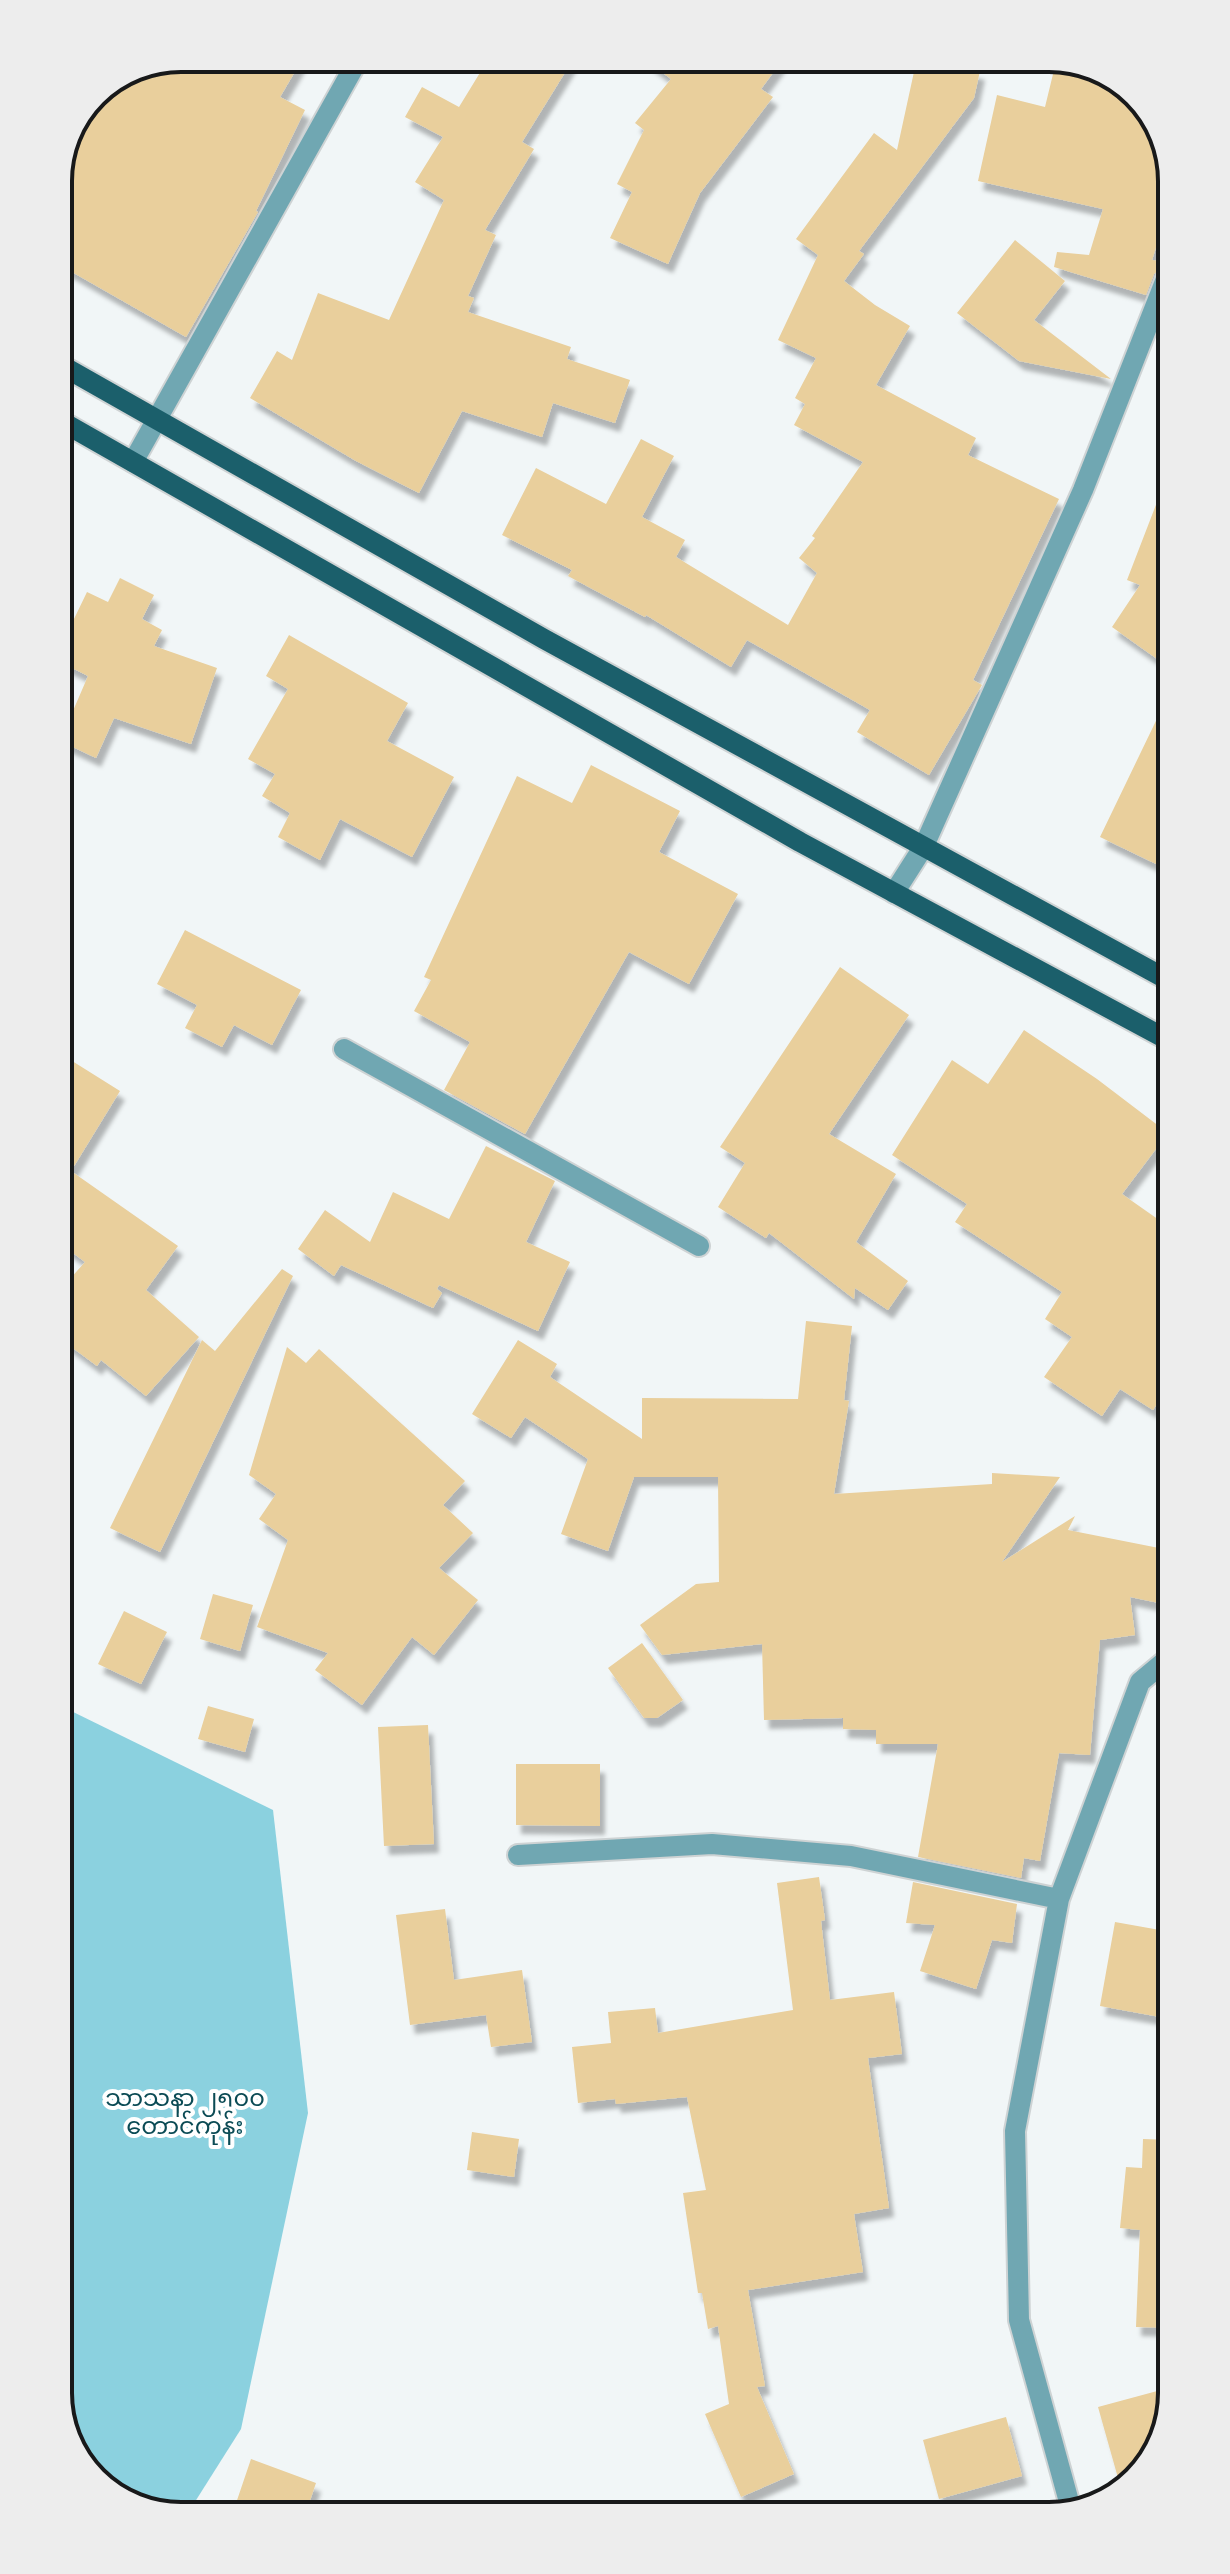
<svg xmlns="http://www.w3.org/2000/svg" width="1230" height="2574" viewBox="0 0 1230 2574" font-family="Poppins,'Noto Sans Myanmar',sans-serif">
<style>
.forest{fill:#8bd1df}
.building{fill:#e9cf9c;filter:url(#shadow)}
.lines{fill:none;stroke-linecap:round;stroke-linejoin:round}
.minor-casing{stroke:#ced3d4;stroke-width:24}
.major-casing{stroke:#ced3d4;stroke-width:24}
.minor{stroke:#70a7b2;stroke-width:20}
.major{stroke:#1b5f6b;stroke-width:20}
.labels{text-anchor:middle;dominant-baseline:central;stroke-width:8;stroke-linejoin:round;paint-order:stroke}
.park-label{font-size:24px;fill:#0b4b55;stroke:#fff}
.rim{fill:none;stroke:#18191a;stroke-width:4}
</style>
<defs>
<filter id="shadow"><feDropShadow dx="5" dy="9" stdDeviation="2" flood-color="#0004"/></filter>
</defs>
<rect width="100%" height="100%" fill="#f1f6f7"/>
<!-- forest -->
<path class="forest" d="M63 1707 273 1810 308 2113 241 2429 186 2516H172L106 2490 65 2433Z"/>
<!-- building -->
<path class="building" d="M181 58H303L280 97 305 110 256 211 258 212 186 337 58 264V173L94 94Z
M489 58H574L522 142 534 149 485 230 496 235 468 296 474 298 468 312 571 347 567 359 630 380 615 423 553 403 542 437 462 411 419 493 356 461 250 398 277 351 292 360 318 293 389 320 444 200 415 182 443 137 405 117 422 87 459 107Z
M643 58H784L761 89 773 97 700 193 668 264 610 238 632 192 617 184 644 130 635 123 671 79Z
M917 58 980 71 974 98 859 251 864 254 844 281 875 305 910 326 876 385 976 438 968 455 1059 499 973 680 982 685 929 775 857 732 870 710 747 640 731 667 646 615 645 617 568 576 572 570 502 535 536 468 606 504 641 439 674 456 642 517 685 540 676 557 788 625 817 573 799 558 815 538 812 536 863 462 794 425 805 404 795 398 816 358 778 340 818 255 796 239 874 133 897 150Z
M1054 70 1126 86 1165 141 1166 216 1152 260 1166 262V266L1154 274 1146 295 1054 267 1057 252 1089 255 1103 209 978 181 997 95 1045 107Z
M1015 240 1065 281 1034 320 1111 379 1019 361 957 313Z
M1164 484 1166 485 1167 666 1112 627 1140 585 1127 580Z
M120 578 154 595 142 619 162 630 154 646 217 668 191 744 114 718 96 758 60 741 88 676 60 662V648L87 592 108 602Z
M289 635 408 703 387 741 454 777 412 857 340 819 320 860 278 837 290 813 262 796 275 774 248 759 288 689 266 676Z
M1167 698V841L1156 864 1100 837Z
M591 765 680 811 659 852 738 894 689 984 629 952 525 1134 444 1090 470 1042 414 1011 431 980 424 977 517 776 572 803Z
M185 930 301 990 272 1045 234 1025 222 1047 185 1028 197 1005 157 984Z
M840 967 909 1015 829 1134 896 1174 856 1242 908 1281 888 1310 855 1288 854 1299 769 1233 766 1238 718 1207 745 1163 720 1147Z
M1024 1030 1097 1079 1168 1133 1122 1194 1169 1227V1385L1153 1410 1120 1389 1102 1416 1044 1377 1072 1337 1045 1319 1062 1292 955 1222 967 1204 892 1155 952 1060 988 1084Z
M61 1054 120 1091 71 1171 178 1246 146 1290 199 1337 146 1396 101 1360 97 1366 62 1340 61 1289 85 1262 61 1244Z
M486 1146 555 1181 526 1242 570 1262 538 1331 439 1285 437 1289 442 1293 433 1308 341 1265 334 1276 298 1249 325 1210 370 1242 393 1192 449 1219Z
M282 1269 293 1276 160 1552 110 1528 202 1340 215 1351Z
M806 1321 852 1326 844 1400 849 1401 834 1494 992 1484V1473L1060 1477 1002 1562 1075 1516 1068 1530 1169 1550 1159 1603 1130 1597 1135 1635 1100 1640 1090 1755 1059 1753 1040 1861 1024 1858 1021 1878 918 1857 938 1744H876V1730L843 1729V1718L764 1720 762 1644 662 1655 640 1625 696 1584 719 1582 718 1477H634L608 1551 561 1534 588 1459 525 1417 511 1438 472 1414 518 1340 557 1364 550 1377 642 1439V1398L798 1399Z
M287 1347 306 1363 319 1349 465 1481 443 1505 473 1533 439 1568 478 1600 434 1655 412 1637 362 1705 315 1670 328 1653 257 1627 288 1540 259 1519 276 1494 249 1475Z
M213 1594 253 1605 240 1651 200 1639Z
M124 1611 167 1632 141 1684 98 1664Z
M642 1643 683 1700 657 1718H644L608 1668Z
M208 1706 254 1719 245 1752 198 1739Z
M428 1725 434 1844 384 1846 378 1727Z
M516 1764H600V1826L516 1825Z
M819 1877 825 1920 821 1921 830 2000 894 1992 902 2054 868 2058 889 2208 854 2214 863 2272 748 2290 765 2386 757 2387 794 2474 741 2497 705 2414 729 2404 718 2326 708 2329 702 2293H698L683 2193 706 2190 687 2097 616 2104 615 2099 578 2103 572 2047 611 2043 608 2012 655 2008 658 2033 793 2010 777 1883Z
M913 1882 1017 1904 1012 1943 992 1940 976 1989 920 1971 935 1925 906 1923Z
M445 1909 454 1980 522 1970 532 2042 491 2047 486 2015 410 2025 396 1915Z
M1115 1922 1171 1932V2019L1100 2006Z
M472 2132 519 2139 514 2177 467 2170Z
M1143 2139 1171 2140 1172 2328 1136 2327 1140 2230 1120 2228 1126 2167 1142 2168Z
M1172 2387 1151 2462 1120 2485 1098 2407Z
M1006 2417 1022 2476 939 2499 923 2440Z
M251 2459 316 2483 305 2515H232Z"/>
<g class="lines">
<!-- minor casing -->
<g class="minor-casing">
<path id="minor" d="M133 462 359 58
M894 893 924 846 1083 490 1166 279
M344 1049 699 1246
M518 1855 712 1844 851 1856 1059 1899
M1071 2509 1019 2320 1015 2131 1059 1899 1140 1682 1170 1657"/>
</g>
<!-- major casing -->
<g class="major-casing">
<path id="major" d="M59 364 544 639 1168 980
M59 420 800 842 1168 1040"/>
</g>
<!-- minor -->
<use href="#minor" class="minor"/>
<!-- major -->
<use href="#major" class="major"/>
</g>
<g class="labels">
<!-- park labels -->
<g class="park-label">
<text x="185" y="2097">သာသနာ ၂၅၀၀<tspan x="185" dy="28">တောင်ကုန်း</tspan></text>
</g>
</g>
<!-- crop -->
<path d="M0 0H1230V2574H0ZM181 72H1049A109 109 0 0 1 1158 181V2393A109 109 0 0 1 1049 2502H181A109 109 0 0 1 72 2393V181A109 109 0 0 1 181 72Z" fill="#ededed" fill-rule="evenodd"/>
<path class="rim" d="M181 72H1049A109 109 0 0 1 1158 181V2393A109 109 0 0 1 1049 2502H181A109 109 0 0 1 72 2393V181A109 109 0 0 1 181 72Z"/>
</svg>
